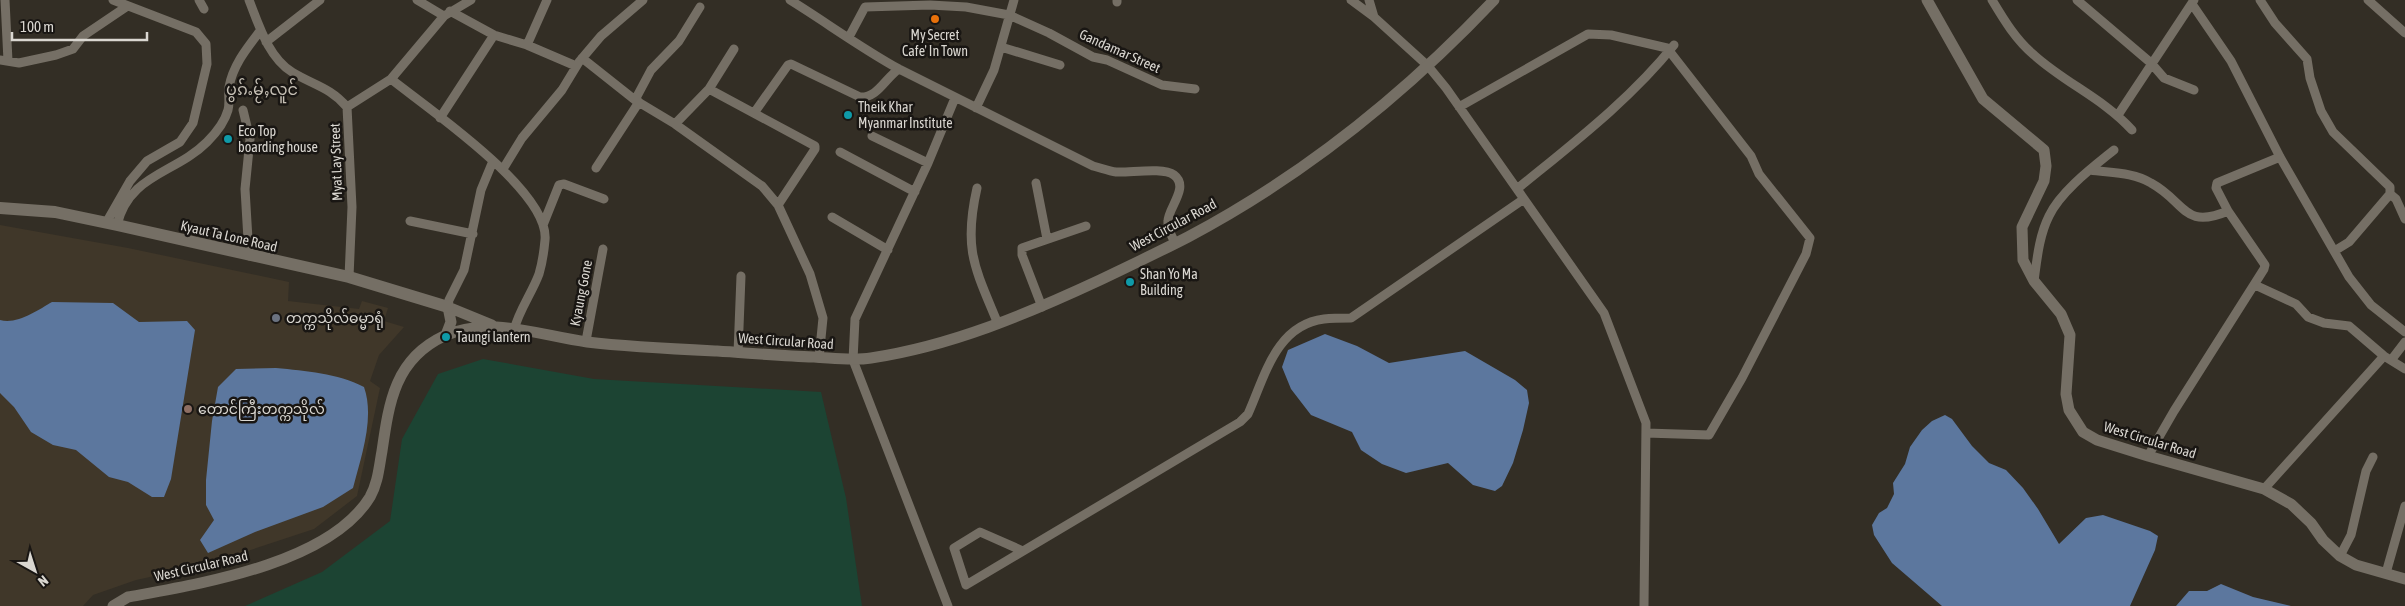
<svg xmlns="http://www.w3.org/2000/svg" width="2405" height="606" viewBox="0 0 2405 606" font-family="'Asap Condensed','Noto Sans Myanmar',sans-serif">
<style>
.built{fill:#403729}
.green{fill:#1c4433}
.water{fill:#5c779e}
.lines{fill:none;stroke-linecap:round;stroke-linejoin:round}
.minor{stroke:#756f65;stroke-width:9}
.tertiary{stroke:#756f65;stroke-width:11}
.secondary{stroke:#756f65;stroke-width:12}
.food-dot{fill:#e8710a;stroke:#191613;stroke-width:2}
.culture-dot{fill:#0f9aa8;stroke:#191613;stroke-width:2}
.worship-dot{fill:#6b7280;stroke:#191613;stroke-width:2}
.education-dot{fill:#8d6e63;stroke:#191613;stroke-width:2}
.labels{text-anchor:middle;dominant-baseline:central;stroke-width:5;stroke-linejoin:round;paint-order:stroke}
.poi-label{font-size:14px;fill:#dad7d1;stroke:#191613;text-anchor:start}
.street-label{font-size:14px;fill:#dad7d1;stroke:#191613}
.quarter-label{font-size:16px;fill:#c5bfb4;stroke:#191613}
</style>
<rect width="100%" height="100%" fill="#332e25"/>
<!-- built -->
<path class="built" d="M0 225 128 248 289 282 288 301 359 309 362 301 388 308 384 321 404 327 379 355 370 381 380 388 357 496 314 529 205 565 136 580 93 595 83 606H0Z"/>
<!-- green -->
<path class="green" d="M483 359 594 379 821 392 846 498 862 606H245L322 572 390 521 402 439 438 374Z"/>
<!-- water -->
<path class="water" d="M52 302 113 303 139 322 187 321 195 330 171 479 164 497H152L128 482 109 477 76 450 53 445 31 432 14 407 0 393V320C17 325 38 310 52 302Z
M1325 334 1357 346 1389 363 1465 351 1515 380 1527 390 1529 403 1523 430 1513 463 1502 486 1495 491 1473 485 1448 463 1406 473 1382 464 1361 450 1352 432 1311 415 1291 389 1282 367 1288 350Z
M276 368C306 371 337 373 364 387 375 418 361 457 353 488L323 507 255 532 208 553 200 540 214 520 206 505V480L212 421 218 387 236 369Z
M1945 415 1952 419 1972 446 1989 463 2006 470 2023 488 2038 509 2059 544 2086 518 2103 515 2150 531 2158 536 2155 550 2130 606H1942L1892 563 1874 535 1872 525 1879 513 1887 508 1894 494 1893 483 1905 464 1910 447 1922 430 1932 421Z
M2221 584 2253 597 2291 606H2176L2189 591H2207Z"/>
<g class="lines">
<!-- minor -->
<path class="minor" d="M5 0 8 61
M199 0 204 9
M249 0C259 25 268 57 292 72 313 85 330 87 347 107L352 207 349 277
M417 0 444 16
M790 0C827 23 861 48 899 69L1093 166C1101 168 1109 171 1116 172 1130 173 1163 167 1174 175 1190 187 1168 208 1168 221 1167 229 1172 236 1175 243
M1117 0V2
M1351 0 1374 17
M1369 0 1374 17 1428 66 1446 88 1604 313 1646 423 1644 606
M1992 0C2004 20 2016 40 2034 55 2065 83 2104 99 2132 130
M2077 0 2151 63 2164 78 2194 90
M2260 0 2275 23 2307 59 2310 78 2321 111 2333 132 2390 187V194L2349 242 2336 250
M2368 0 2405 33
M2192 4 2231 61 2280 157 2349 277 2371 305 2405 332
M450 11 494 35 527 45 576 66
M849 37 865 7 930 5 966 7 1009 15 1049 33 1093 57 1107 60 1162 85 1195 89
M266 42 320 0
M527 45 547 0
M1001 47 1060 65
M582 58 635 100 675 124 762 186 778 205 810 274 823 318 819 358
M0 60 19 63 56 55 73 49 83 36 126 7
M391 79C427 108 550 191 545 240 544 251 542 264 539 274 532 293 519 310 514 330
M709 89 815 146V149L778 205
M635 100 651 70 679 41 700 7
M347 107 391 79 444 16 471 0
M1459 107 1588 34 1611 35 1667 48 1751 156 1759 174 1810 238 1806 254 1742 378 1709 435 1646 433
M976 108 994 70 1014 0
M243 110 250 139 245 189 249 256
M754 113 788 65 791 64 860 97C878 98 885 78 899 69
M2118 115 2194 0
M440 118 494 35
M675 124 709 89 734 49
M872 136 928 163
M840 152 915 192
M596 168 639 102
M503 169 522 138 562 90 579 62 601 36 643 0
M2090 170C2110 173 2133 172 2151 183 2186 202 2183 230 2228 211
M1036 183 1047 239
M977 188C963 250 975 268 998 324
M1517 189C1572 144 1630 100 1674 45
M2390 194 2396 199 2405 219
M832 217 888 250
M410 221 473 234
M106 223 130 181 147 161 180 142 193 123 207 64 206 44 196 32 113 0
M117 225C129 174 175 174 207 142 215 134 225 121 228 110 230 103 228 95 229 87 233 65 247 48 260 31
M543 225 559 185 564 184 604 199
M2034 281C2037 259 2039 236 2049 216 2061 191 2093 167 2114 150
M2255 285 2296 304 2308 317 2324 323 2349 326 2384 356 2405 369
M448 307 449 300 464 270 481 190 493 161
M1042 307 1022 255V248L1086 226
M586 341 603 249
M738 353 741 276
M2392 359 2405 342
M2148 456 2174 411 2264 269 2265 265 2228 211 2216 188 2217 183 2280 157
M2264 489 2384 356
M1023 551 980 532 954 548 966 585 1240 422 1248 414C1265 376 1276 325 1324 319 1333 318 1342 318 1351 318L1524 199
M2340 556 2351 535 2366 471 2373 457
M2386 573 2405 506
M948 606 853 360 855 319 928 163 955 98"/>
<!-- tertiary -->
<path class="tertiary" d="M1927 0 1983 99 2044 150 2046 166 2044 181 2022 227 2023 260 2034 281 2061 314 2070 335 2066 394 2069 410 2083 432 2097 440 2148 456 2264 489 2291 504 2311 523 2323 540 2340 556 2356 565 2405 579
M448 307 492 325
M446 335 451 322 448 307
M113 606 128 597C199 584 329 564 370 497 378 483 379 467 382 451 389 402 395 359 444 336 489 315 541 336 587 342 630 347 674 349 717 351 749 353 782 356 814 357 833 358 852 361 871 358 951 346 1027 314 1100 280 1129 266 1159 252 1188 237 1303 176 1405 94 1494 0"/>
<!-- secondary -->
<path class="secondary" d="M0 208 55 212 117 225 349 277 448 307"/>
</g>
<!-- markers -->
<circle class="food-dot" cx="935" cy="19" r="5"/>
<g class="culture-dot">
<circle cx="848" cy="115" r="5"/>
<circle cx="228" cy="139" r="5"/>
<circle cx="1130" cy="282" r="5"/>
<circle cx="446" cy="337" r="5"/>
</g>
<circle class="worship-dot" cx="276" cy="318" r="5"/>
<circle class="education-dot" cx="188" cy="409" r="5"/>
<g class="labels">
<!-- poi labels -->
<g class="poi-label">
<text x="935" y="35" text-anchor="middle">My Secret<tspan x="935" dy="16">Cafe' In Town</tspan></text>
<text x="858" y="107">Theik Khar<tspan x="858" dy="16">Myanmar Institute</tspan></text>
<text x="238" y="131">Eco Top<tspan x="238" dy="16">boarding house</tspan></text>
<text x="1140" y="274">Shan Yo Ma<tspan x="1140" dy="16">Building</tspan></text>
<text x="286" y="318">တက္ကသိုလ်ဓမ္မာရုံ</text>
<text x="456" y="337">Taungi lantern</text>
<text x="198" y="409">တောင်ကြီးတက္ကသိုလ်</text>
</g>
<!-- street labels -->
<g class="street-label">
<text transform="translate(1120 51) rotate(24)">Gandamar Street</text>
<text transform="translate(336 162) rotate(-92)">Myat Lay Street</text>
<text transform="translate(1173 225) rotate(-28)">West Circular Road</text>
<text transform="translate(229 236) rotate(13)">Kyaut Ta Lone Road</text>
<text transform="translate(581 293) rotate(-79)">Kyaung Gone</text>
<text transform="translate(786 341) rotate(4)">West Circular Road</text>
<text transform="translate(2150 440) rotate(17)">West Circular Road</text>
<text transform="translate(201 566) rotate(-13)">West Circular Road</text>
</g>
<!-- quarter labels -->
<g class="quarter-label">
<text x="262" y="89">ပွၵ်ႉမႂ်ႇလူင်</text>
</g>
</g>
<!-- north arrow -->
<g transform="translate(35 571) rotate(141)" stroke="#191613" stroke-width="4" paint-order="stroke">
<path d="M0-4L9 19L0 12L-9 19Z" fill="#dad7d1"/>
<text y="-8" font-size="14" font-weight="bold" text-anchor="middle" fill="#dad7d1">N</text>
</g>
<!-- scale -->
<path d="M12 32v8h135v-8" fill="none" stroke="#dad7d1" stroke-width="2.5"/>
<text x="20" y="32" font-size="15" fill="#dad7d1" stroke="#191613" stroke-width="4" paint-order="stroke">100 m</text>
</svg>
